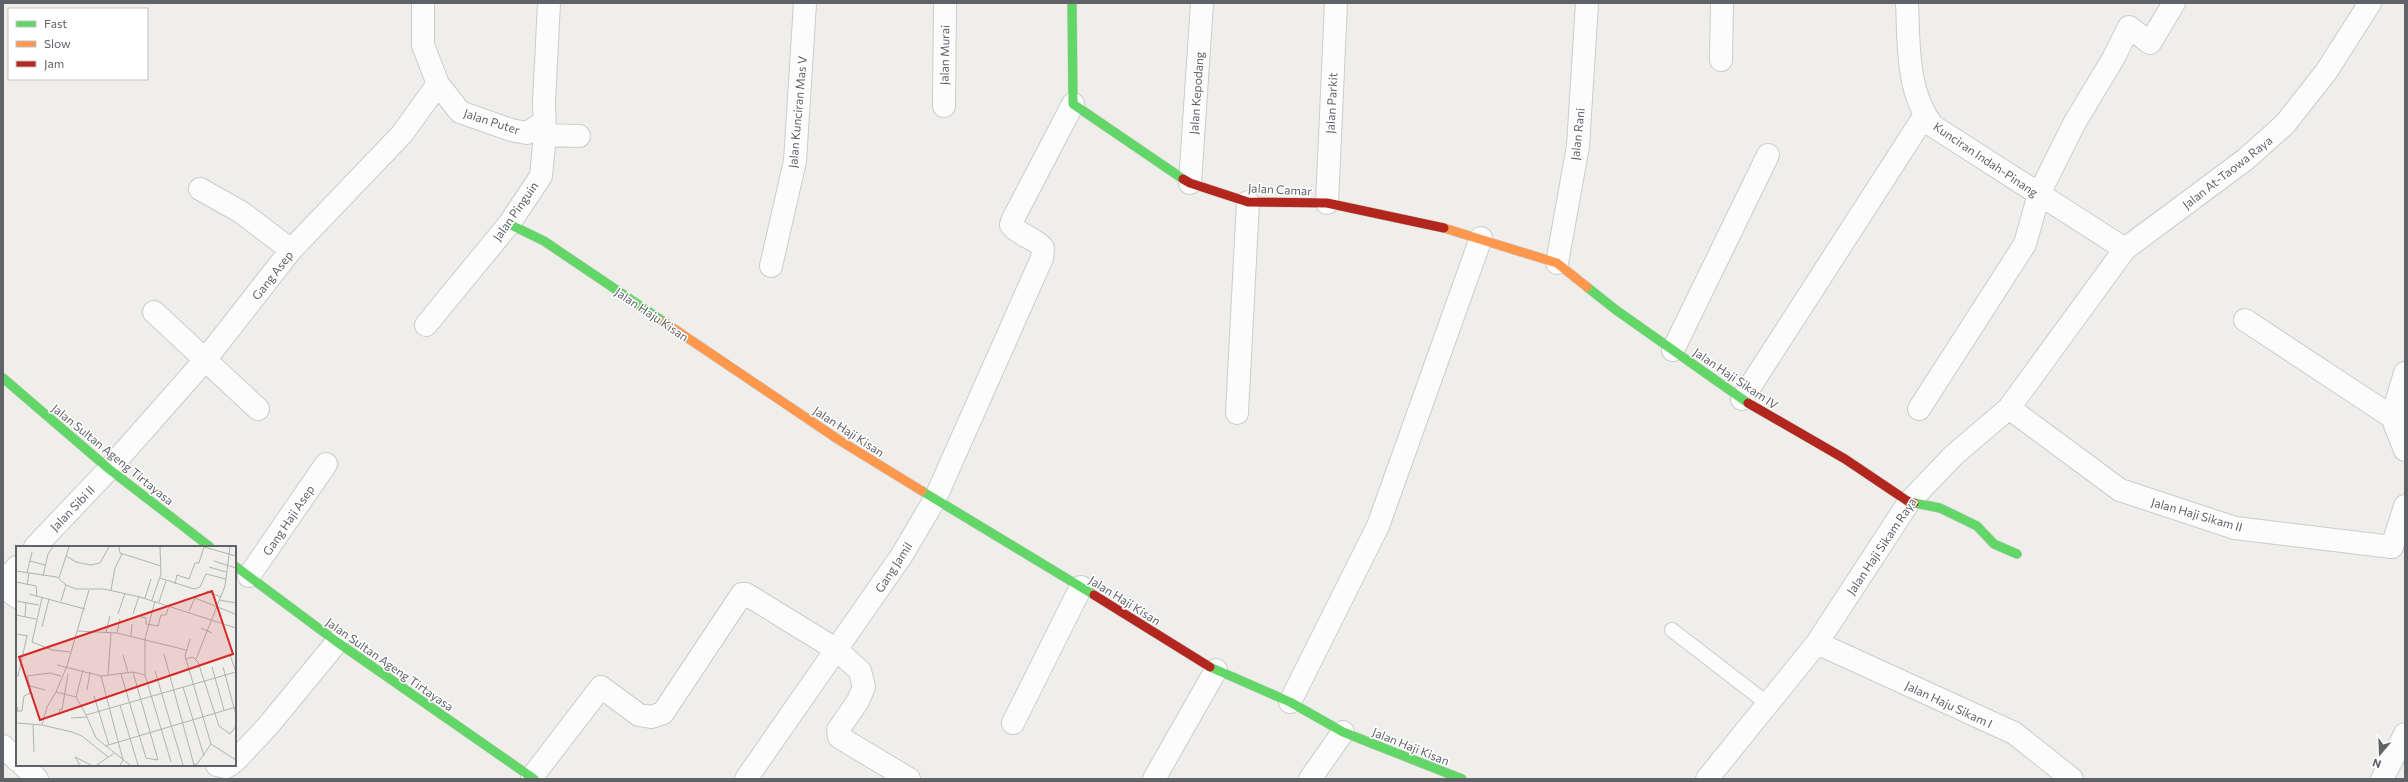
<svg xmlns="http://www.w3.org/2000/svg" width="2408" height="782" viewBox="0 0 2408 782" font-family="Commissioner,sans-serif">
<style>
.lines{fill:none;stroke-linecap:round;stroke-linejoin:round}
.lane-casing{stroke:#cbcccc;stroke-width:16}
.street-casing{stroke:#cbcccc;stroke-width:24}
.fast-casing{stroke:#cacacb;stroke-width:10}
.slow-casing{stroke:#cacacb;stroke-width:10}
.jam-casing{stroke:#cacacb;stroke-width:10}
.lane{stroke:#fdfcfc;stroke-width:14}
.street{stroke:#fdfcfc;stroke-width:22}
.fast{stroke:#63d668;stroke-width:9}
.slow{stroke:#ff974d;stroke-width:9}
.jam{stroke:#b3261e;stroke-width:9}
.labels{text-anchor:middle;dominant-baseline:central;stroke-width:3;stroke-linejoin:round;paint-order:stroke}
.street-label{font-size:12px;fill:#5f6368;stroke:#fff}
.inset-road{fill:none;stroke:#b1b2b2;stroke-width:1}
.view{fill:#d62828;fill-opacity:0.15;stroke:#d62828;stroke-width:2}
.inset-edge{fill:none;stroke:#5f6368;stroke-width:2}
</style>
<rect width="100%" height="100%" fill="#efeeea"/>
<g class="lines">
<!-- lane casing -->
<g class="lane-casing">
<path id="lane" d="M1672 630 1768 704"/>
</g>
<!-- street casing -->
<g class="street-casing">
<path id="street" d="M423 3V45L438 84 460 112 511 130 527 133 544 122
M1907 3C1909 44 1906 92 1933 126L2125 249
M1721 60 1722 3
M944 106 945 3
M545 135 579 136
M1190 183 1202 3
M200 189 241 212 291 250
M1327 203 1336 3
M1557 263 1578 146 1587 3
M771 266 795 161 805 3
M154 312 258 409
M2245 320 2392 417 2405 450
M426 325 509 224 541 176 545 135 544 102 549 3
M1673 350 1768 155
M1742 399 1925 115
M2009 408 2120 490 2235 528 2392 547 2405 506
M1919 409 2025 244 2039 194 2075 122 2113 59 2129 27 2150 43 2174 3
M1237 413 1248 202
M2392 417 2405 373
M35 547 109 469 205 360 291 250 402 134 438 84
M249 576 326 464
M3 582 17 567
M3 586 17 597
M1817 643 2014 733 2072 779
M1290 702 1378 526 1481 238
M1013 723 1081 587
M3 746 17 760
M235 761 267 727 337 642
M23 765 37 779
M217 765 226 767 230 765
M532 777 601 687 639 715 651 717 663 713 742 594H746L837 650 860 671 864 687 858 701 838 730 839 737 909 779
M746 779 902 555 935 499 1042 258 1043 248C1034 237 1020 236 1011 225L1012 221 1073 104
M1154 779 1216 670
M1310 779 1343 732
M1707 779 1817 643 1909 502 1954 455 2009 408 2125 249 2246 159 2285 124 2326 72 2370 3
M2382 779 2405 734"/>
</g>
<!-- fast casing -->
<g class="fast-casing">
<path id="fast" d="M1072 3 1073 104 1183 179
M509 224 544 241 664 322
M1587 287 1616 310 1748 403
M3 378 109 469 210 547
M922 491 1094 595
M1914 503 1940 508 1977 526 1994 544 2017 554
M235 566 337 642 534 779
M1210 667 1290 702 1343 732 1462 779"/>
</g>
<!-- slow casing -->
<g class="slow-casing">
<path id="slow" d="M1444 228 1557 263 1587 287
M664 322 839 440 922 491"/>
</g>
<!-- jam casing -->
<g class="jam-casing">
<path id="jam" d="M1183 179 1190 183 1248 202 1327 203 1444 228
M1748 403 1845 459 1909 502 1914 503
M1094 595 1210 667"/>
</g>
<!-- lane -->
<use href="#lane" class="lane"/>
<!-- street -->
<use href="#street" class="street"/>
<!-- fast -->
<use href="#fast" class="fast"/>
<!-- slow -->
<use href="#slow" class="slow"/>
<!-- jam -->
<use href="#jam" class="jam"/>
</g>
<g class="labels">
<!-- street labels -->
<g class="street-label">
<text transform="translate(944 55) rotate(-89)">Jalan Murai</text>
<text transform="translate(1196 93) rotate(-86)">Jalan Kepodang</text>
<text transform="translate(1331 103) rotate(-87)">Jalan Parkit</text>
<text transform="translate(797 112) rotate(-85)">Jalan Kunciran Mas V</text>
<text transform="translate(492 121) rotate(18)">Jalan Puter</text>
<text transform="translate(1577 134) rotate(-84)">Jalan Rani</text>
<text transform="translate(1986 159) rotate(34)">Kunciran Indah-Pinang</text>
<text transform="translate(2227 172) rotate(-38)">Jalan At-Taowa Raya</text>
<text transform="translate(1280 189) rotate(3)">Jalan Camar</text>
<text transform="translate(515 211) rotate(-55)">Jalan Pinguin</text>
<text transform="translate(272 275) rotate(-52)">Gang Asep</text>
<text transform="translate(652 314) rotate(34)">Jalan Haju Kisan</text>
<text transform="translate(1736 378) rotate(34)">Jalan Haji Sikam IV</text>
<text transform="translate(849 431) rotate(33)">Jalan Haji Kisan</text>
<text transform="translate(113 454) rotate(39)">Jalan Sultan Ageng Tirtayasa</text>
<text transform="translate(72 508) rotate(-46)">Jalan Sibi II</text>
<text transform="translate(2197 514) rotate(16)">Jalan Haji Sikam II</text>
<text transform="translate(288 520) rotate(-56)">Gang Haji Asep</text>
<text transform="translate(1881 546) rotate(-56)">Jalan Haji Sikam Raya</text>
<text transform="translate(893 567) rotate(-57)">Gang Jamil</text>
<text transform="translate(1125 600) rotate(32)">Jalan Haji Kisan</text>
<text transform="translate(390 664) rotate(35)">Jalan Sultan Ageng Tirtayasa</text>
<text transform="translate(1949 704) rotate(25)">Jalan Haju Sikam I</text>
<text transform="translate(1411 746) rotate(22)">Jalan Haji Kisan</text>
</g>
</g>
<!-- overview -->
<g transform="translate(16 546)">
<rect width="220" height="220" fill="#efeeea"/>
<path class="inset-road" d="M103 1 104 7 145 20M50 10 60 16 75 19 84 17 93 1M14 15 29 19M198 15 220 22M193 21 210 26M0 25 41 31 50 39 60 43H88L124 51 220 82M11 27 16 6M27 30 32 8 37 1M43 32 53 1M144 32 178 43 184 41 190 28 210 33M0 36 20 40 21 51M159 38 161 29 173 33 179 17H183L188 1 220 10M11 39 13 27M95 44 99 22 106 8M190 45 205 51M13 48 69 63M26 52 16 96 36 104 54 106M129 52 135 33M136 54 145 28 144 1M203 54 220 57M0 55 23 59M45 55 50 39M143 56 150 35M173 65 179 52 219 68M102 68 109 47M117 68 123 50M0 69 20 73M121 70 130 72V78L142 80 145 69H150L153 60M9 71 10 56M26 81 33 53M185 82 196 87M62 85 101 87 170 104M90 86 94 70M101 87 104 73M0 88 12 90M115 90 116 78M174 93 169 110 195 198M148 108 178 219M107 109 112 126M214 109 220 126M170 113 177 111 182 116 203 180 214 188 220 180M180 113 209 40 214 1M41 119 85 130 117 126 129 129 155 216M196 121 208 164M207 121 220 169M139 125 167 219M105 128 130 212 142 214 117 126M92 129 95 87M129 129V93L139 55M0 130H2L11 90M85 130 107 214 104 219M167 141 188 210M29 144 14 140 11 130 34 127 45 130M71 144 74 126M40 146 60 151 70 169 220 126M78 150 93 199M60 151 67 124M104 159 122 219M0 161 2 162 1 165H6L8 150 14 147V140M43 169 44 163 46 164 52 128M70 169 80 192 114 219M55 172 71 171M0 177 26 179 56 186 66 190 92 211M17 179 18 206M26 179 31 161 40 146 51 120 73 44M195 198 220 214M89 200 220 161M64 219 59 211 75 219M81 219 98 207M177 219 181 218 195 198"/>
<path class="view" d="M196 45 217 108 24 174 3 111Z"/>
<rect width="220" height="220" class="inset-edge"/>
</g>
<!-- border -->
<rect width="2408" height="782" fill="none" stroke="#5f6368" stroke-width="8"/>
<!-- legend -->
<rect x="8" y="8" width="140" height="72" fill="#ffffff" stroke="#bfc1c3"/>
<rect x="16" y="21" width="20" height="6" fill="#63d668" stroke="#bfc1c3"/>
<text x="44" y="28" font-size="12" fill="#5f6368">Fast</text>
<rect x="16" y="41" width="20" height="6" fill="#ff974d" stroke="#bfc1c3"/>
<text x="44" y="48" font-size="12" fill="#5f6368">Slow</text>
<rect x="16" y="61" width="20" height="6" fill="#b3261e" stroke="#bfc1c3"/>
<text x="44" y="68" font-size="12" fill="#5f6368">Jam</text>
<!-- north arrow -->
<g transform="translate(2380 754) rotate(199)" stroke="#ffffff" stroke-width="3" paint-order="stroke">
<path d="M0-3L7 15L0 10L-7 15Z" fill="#5f6368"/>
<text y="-6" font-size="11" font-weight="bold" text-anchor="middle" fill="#5f6368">N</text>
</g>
</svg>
